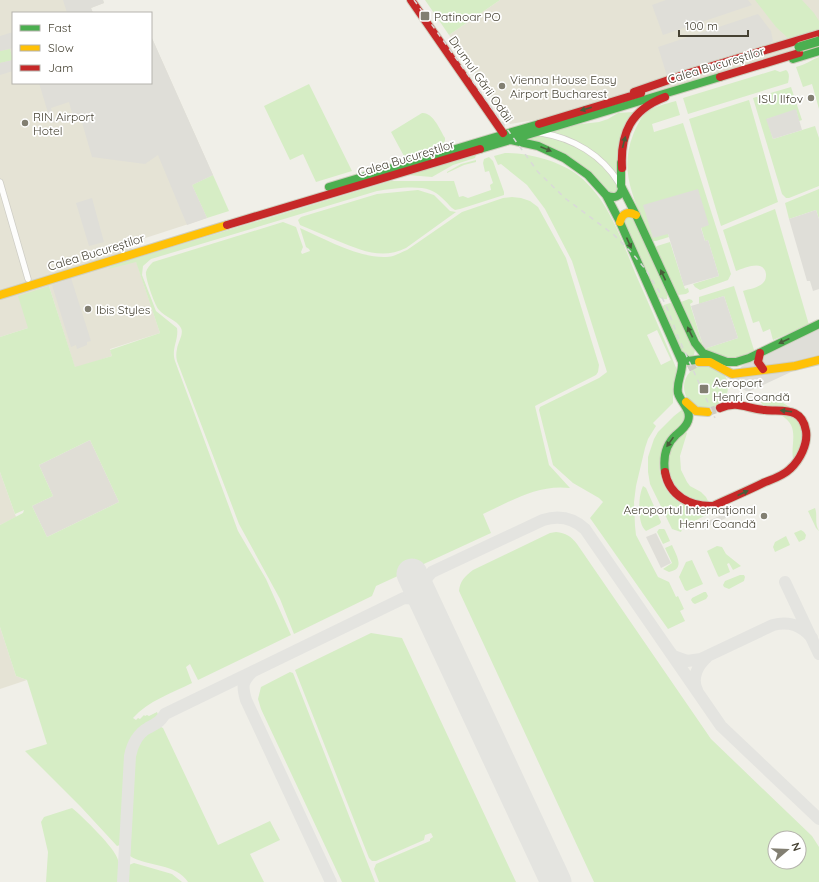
<svg xmlns="http://www.w3.org/2000/svg" width="819" height="882" viewBox="0 0 819 882" font-family="Quicksand,sans-serif">
<style>
.residential{fill:#e5e3d5}
.industrial{fill:#e0ded6}
.green{fill:#d6edc5;fill-rule:evenodd}
.parking{fill:#dfded8}
.lines{fill:none;stroke-linecap:round;stroke-linejoin:round}
.taxiway{stroke:#e4e4e0;stroke-width:12}
.runway{stroke:#e4e4e0;stroke-width:31}
.secondary-tunnel{stroke:#ceccc4;stroke-width:8;stroke-dasharray:8 4;stroke-linecap:butt}
.street-casing{stroke:#cecdc5;stroke-width:7}
.fast-casing{stroke:#cfcebe;stroke-width:10}
.slow-casing{stroke:#cfcebe;stroke-width:10}
.jam-casing{stroke:#cfcebe;stroke-width:10}
.street{stroke:#fdfdfc;stroke-width:5.5}
.fast{stroke:#4caf50;stroke-width:8}
.slow{stroke:#ffc107;stroke-width:8}
.jam{stroke:#c62828;stroke-width:8}
.rail{stroke:#d9d9d8;stroke-width:1.5;stroke-dasharray:5 5;stroke-linecap:butt}
.fast-bridge-casing{stroke:#cac3a1;stroke-width:10;stroke-linecap:butt}
.fast-bridge{stroke:#4caf50;stroke-width:9}
.oneway{fill:#485d3a}
.poi-dot{fill:#827f72;stroke:#fff;stroke-width:1.5}
.labels{text-anchor:middle;dominant-baseline:central;stroke-width:3.5;stroke-linejoin:round;paint-order:stroke}
.poi-label{font-size:12px;fill:#464233;stroke:#fff;text-anchor:start}
.street-label{font-size:12px;fill:#464233;stroke:#fff}
</style>
<rect width="100%" height="100%" fill="#f0efe8"/>
<!-- residential -->
<path class="residential" d="M0 0H103L104 3 91 8 93 13H13V83H151V36L213 175 192 185 207 218 130 243 160 333 110 349 112 356 75 368 49 286 28 328 0 337Z
M500 0H819V51L625 105 510 124 449 35Z
M0 472 16 517 0 525Z
M0 627 16 676 27 680 0 689Z"/>
<!-- industrial -->
<path class="industrial" d="M90 440 119 502 47 537 32 506 53 496 39 465Z"/>
<!-- green -->
<path class="green" d="M425 0H500L449 35Z
M755 0H802L814 13 819 21V32L789 39 776 27Z
M10 49 13 60 0 63V51Z
M819 57V109L812 84 803 87 796 67C805 65 811 60 819 57Z
M775 70 780 72 786 70C790 73 789 78 788 83L688 114 683 98Z
M309 84 352 171 316 182 303 154 290 160 264 106Z
M791 87 802 120 799 121 796 110 767 119 773 139 815 126 819 138V186L789 198H786L782 194 753 98Z
M749 100 778 202 721 226 689 119Z
M676 101 680 115 652 124 654 132 683 123 731 274 728 280 700 290 695 287 693 284 719 276 708 240 705 241 701 227 709 225 668 234 669 237 656 241H652C648 235 645 226 642 219 630 190 621 166 633 135 636 128 639 120 645 114 653 106 666 104 676 101Z
M633 112C629 122 623 133 620 143 617 152 619 168 616 174L599 158 546 133 573 125 599 122 608 119 618 113Z
M422 113C433 112 440 130 445 138V141L439 148 405 158 391 132Z
M536 136C545 137 554 138 563 141 579 146 619 173 619 192L612 197 598 181 525 139Z
M505 153C529 153 560 161 579 176 609 200 622 241 636 275 650 307 664 338 677 370L673 387V403L653 423 656 426 648 439 645 448 636 486 634 502 635 526 636 535 658 577 669 582 676 597 678 596 684 609 680 611 685 621 668 629 590 518 603 502 599 498 573 483 553 465 539 410 540 407 599 378 607 372 572 261 545 209 527 185 501 164 498 165 494 156ZM657 330 671 360 661 365 647 335Z
M476 155 475 158 453 165 432 177 408 175Z
M489 157 493 161 504 192V195L460 209 455 210 452 208C446 202 439 193 430 190 417 185 391 189 377 191L151 259 143 266 142 275 156 311 177 328C179 340 171 348 175 361L238 531 266 579 291 635 198 680 190 664 186 667 192 683C172 693 148 701 133 718L136 720 138 718 140 719 144 715 145 716 147 715 149 716 157 712 159 717C157 723 149 724 144 728 137 734 132 742 129 750L125 811 122 812 120 845 117 846 81 807 25 751 47 744 27 680 16 676 0 627V525L23 513 24 510 15 514 0 472V337L28 328 18 296 49 286 75 367 112 356 110 350 160 333 136 262 108 269 113 265 391 181H454L459 197 463 196 468 198 491 190 490 185 493 183 489 171 485 172 483 163 484 159ZM90 440 119 502 47 537 32 506 53 496 39 465Z
M476 160V162L464 165 447 173V172L461 164Z
M213 175 229 211 207 218 192 185Z
M819 189V219L816 210 789 219 785 203Z
M418 190 434 195 450 211 456 212 406 248C382 260 360 250 338 241 325 236 313 230 300 225L298 220 301 217 377 194Z
M512 197 521 198 530 201 538 207 566 258 599 365 598 372 596 375 535 406 549 465 570 488C538 484 511 501 483 514L491 533 376 586 372 596 294 634 280 599 239 524 177 361C176 357 176 353 177 349 178 342 184 334 181 328 177 320 165 317 159 310 155 306 145 278 146 272 147 268 150 265 153 262L283 222 296 227 303 247 301 252 302 254 310 251 309 249 306 247 300 228C325 239 358 258 386 257 393 257 400 253 407 250L462 212 503 198Z
M775 209 809 325 773 340 770 329 763 332 759 321 753 323 743 291C749 289 758 288 763 283 766 280 766 277 766 274 764 259 745 268 736 271L723 230Z
M628 215 633 217 668 293 667 299C663 300 659 298 656 295L624 226 623 218Z
M670 242 685 289 688 288 689 292 686 294 678 295 655 248 657 246Z
M734 286 754 350 740 357 730 360 711 354 704 349 681 302 689 299 692 300 693 302 690 304 704 349 738 338 724 296 699 304V297Z
M670 303 675 305 695 350 694 355 688 359 684 358 662 308 664 305Z
M684 387a22 22 0 1 1 44 0a22 22 0 1 1-44 0Z
M762 398C769 399 776 400 783 403 798 410 806 431 801 446 800 451 797 456 795 460L793 459C791 448 796 435 791 425 784 411 764 412 760 400Z
M683 409 685 410C685 413 686 417 685 420 684 428 671 432 667 440 647 475 669 509 708 511V514L683 527 681 532 672 529 650 484 648 472V457L654 439 658 432 674 416Z
M686 432 687 433 680 456 681 470 687 482 690 486 701 492 706 497 708 501 707 502C685 503 672 488 667 468 666 463 666 455 668 450 671 444 678 438 682 433Z
M643 486 646 488 661 522 660 524 646 531C637 524 638 496 643 486Z
M815 508C818 516 814 523 819 531L816 528 808 511Z
M659 529H664L665 530 670 541 663 544 657 532Z
M801 530 804 532 806 535 805 539 799 542 794 533Z
M556 532C566 533 571 536 577 544L711 739 812 836 819 847V882H594L459 591C460 581 465 576 473 570L550 533ZM775 838H799V862H775Z
M786 536 790 545 775 552 773 547 775 542Z
M672 545C676 555 686 569 669 572L663 569 672 563 665 548Z
M717 546 722 547 726 554 741 566 733 570 729 563 727 564 730 572 719 577 718 576 707 551Z
M692 560 703 584 687 591 685 590 679 577 686 562Z
M740 575H744L745 577 744 581 729 589 724 587 723 585 725 581Z
M704 592H706L708 596 706 599 695 604 693 603 691 600 692 598Z
M371 633 402 638 516 882H379L374 869 376 864 430 841V839L433 837 431 833 425 835 424 840 376 861H372L369 858 295 670Z
M290 672 293 673 375 882H342L261 709 258 699 261 687Z
M159 726 163 728 218 845 270 821 280 840 250 854 264 882H188C176 863 147 867 130 856L132 812 129 811 134 752C138 740 146 728 159 726Z
M72 808C82 816 116 849 118 860 120 866 118 875 118 882H46L48 852 41 822 44 817Z
M134 863 172 874 182 882H128L129 865Z"/>
<!-- parking -->
<path class="parking" d="M63 0H103L104 3 91 8 93 13H67Z
M666 0H748L752 5 663 35 652 5Z
M758 14 771 31 773 41 769 44 667 76 658 47Z
M13 32V48L0 51V36Z
M151 36 213 175 192 185 207 218 187 225 158 155 145 164 92 157 81 119 74 120 69 102 51 108 55 122 51 123 39 83H151Z
M13 60V71L0 75V63Z
M796 109 802 130 773 139 766 119Z
M698 189 709 225 701 228 705 241 708 240 719 276 684 286 668 234 653 238 643 205Z
M92 198 104 242 89 246 76 203Z
M816 210 819 219V289L813 291 810 281H807L789 219Z
M71 278 91 341 87 342V345L77 349 76 345 71 347 52 285Z
M724 296 738 338 704 349 691 306Z
M819 329V359L750 391H746L738 386 735 377 736 373 742 366Z
M724 514 726 518 701 529 699 525Z
M656 533 671 563 661 568 646 537Z"/>
<g class="lines">
<!-- taxiway -->
<path class="taxiway" d="M785 582 819 654
M427 606C421 591 420 585 432 572L543 520C559 515 573 518 585 529L721 726 819 819
M671 653 673 656 687 661 701 659 773 625C789 621 801 625 812 638
M252 672C242 682 242 686 246 700L331 882
M697 690C691 678 698 665 707 657
M123 882 130 756C132 745 138 733 148 728 158 722 158 724 165 714L404 598 417 599 427 606"/>
<!-- runway -->
<path class="runway" d="M412 574 556 882"/>
<!-- secondary-tunnel -->
<path class="secondary-tunnel" d="M688 368 699 362
M708 412 720 408"/>
<!-- street casing -->
<g class="street-casing">
<path id="street" d="M541 133C573 138 602 155 619 183
M0 182 28 279"/>
</g>
<!-- fast casing -->
<g class="fast-casing">
<path id="fast" d="M793 59 819 51
M511 140 538 146 564 158 588 175 606 195 619 220 682 362C683 373 676 382 678 393 681 403 692 410 688 421 686 427 681 431 676 435 665 445 663 458 665 472
M480 149 720 77
M621 163V186L636 215 695 343 703 353 727 362H736L749 358 819 324
M329 187 539 124
M606 195C614 199 621 197 622 188
M680 355 688 361 703 359"/>
</g>
<!-- slow casing -->
<g class="slow-casing">
<path id="slow" d="M620 222C622 213 628 211 636 215
M0 295 227 225
M699 362H710L732 374 795 366 819 360
M686 402 696 411 708 412"/>
</g>
<!-- jam casing -->
<g class="jam-casing">
<path id="jam" d="M411 0 503 133
M720 77 799 53
M634 92 686 74 819 34
M539 124 641 93
M622 168C620 133 631 110 665 97
M227 225 480 149
M760 353 758 362 763 369
M665 472C669 496 691 507 713 506 730 498 747 491 763 483 773 479 783 476 790 469 800 460 808 444 806 431 802 406 782 412 765 410 747 409 738 400 720 408"/>
</g>
<!-- street -->
<use href="#street" class="street"/>
<!-- fast -->
<use href="#fast" class="fast"/>
<!-- slow -->
<use href="#slow" class="slow"/>
<!-- jam -->
<use href="#jam" class="jam"/>
<!-- rail -->
<path class="rail" d="M414 0 538 172 566 199 613 234 632 253 646 270 659 291 668 310 678 337 715 418"/>
<!-- fast-bridge casing -->
<g class="fast-bridge-casing">
<path id="fast-bridge" d="M799 47 819 41"/>
</g>
<!-- fast-bridge -->
<use href="#fast-bridge" class="fast-bridge"/>
</g>
<!-- one-way arrows -->
<defs><path id="oneway-solid" d="M-6-.8H1V-3.2L6.5 0L1 3.2V.8H-6Z"/></defs>
<g class="oneway">
<use href="#oneway-solid" transform="translate(586 109) rotate(164)"/>
<use href="#oneway-solid" transform="translate(624 142) rotate(-76)"/>
<use href="#oneway-solid" transform="translate(546 149) rotate(22)"/>
<use href="#oneway-solid" transform="translate(629 243) rotate(66)"/>
<use href="#oneway-solid" transform="translate(663 275) rotate(-115)"/>
<use href="#oneway-solid" transform="translate(690 332) rotate(-116)"/>
<use href="#oneway-solid" transform="translate(784 341) rotate(155)"/>
<use href="#oneway-solid" transform="translate(786 411) rotate(-173)"/>
<use href="#oneway-solid" transform="translate(670 442) rotate(125)"/>
<use href="#oneway-solid" transform="translate(743 493) rotate(-25)"/>
</g>
<!-- markers -->
<g class="poi-dot">
<rect x="420" y="11" width="10" height="10" rx="2"/>
<circle cx="502" cy="86" r="4"/>
<circle cx="811" cy="98" r="4"/>
<circle cx="25" cy="123" r="4"/>
<circle cx="88" cy="309" r="4"/>
<rect x="699" y="384" width="10" height="10" rx="2"/>
<circle cx="764" cy="516" r="4"/>
</g>
<g class="labels">
<!-- poi labels -->
<g class="poi-label">
<text x="434" y="16">Patinoar PO</text>
<text x="510" y="79">Vienna House Easy<tspan x="510" dy="14">Airport Bucharest</tspan></text>
<text x="803" y="98" text-anchor="end">ISU Ilfov</text>
<text x="33" y="116">RIN Airport<tspan x="33" dy="14">Hotel</tspan></text>
<text x="96" y="309">Ibis Styles</text>
<text x="713" y="382">Aeroport<tspan x="713" dy="14">Henri Coandă</tspan></text>
<text x="756" y="509" text-anchor="end">Aeroportul Internațional<tspan x="756" dy="14">Henri Coandă</tspan></text>
</g>
<!-- street labels -->
<g class="street-label">
<text transform="translate(716 65) rotate(-17)">Calea Bucureștilor</text>
<text transform="translate(481 79) rotate(55)">Drumul Gării Odăii</text>
<text transform="translate(406 158) rotate(-17)">Calea Bucureștilor</text>
<text transform="translate(96 252) rotate(-17)">Calea Bucureștilor</text>
</g>
</g>
<!-- legend -->
<rect x="12" y="12" width="140" height="72" fill="#ffffff" stroke="#b5b3ad"/>
<rect x="20" y="25" width="20" height="6" fill="#4caf50" stroke="#b5b3ad"/>
<text x="48" y="32" font-size="12" fill="#464233">Fast</text>
<rect x="20" y="45" width="20" height="6" fill="#ffc107" stroke="#b5b3ad"/>
<text x="48" y="52" font-size="12" fill="#464233">Slow</text>
<rect x="20" y="65" width="20" height="6" fill="#c62828" stroke="#b5b3ad"/>
<text x="48" y="72" font-size="12" fill="#464233">Jam</text>
<!-- north arrow -->
<g transform="translate(787 850) rotate(71)"><circle r="19" fill="#ffffff" stroke="#b5b3ad"/>
<path d="M0-3L7 15L0 10L-7 15Z" fill="#827f72"/>
<text y="-6" font-size="11" font-weight="bold" text-anchor="middle" fill="#464233">N</text>
</g>
<!-- scale -->
<path d="M679 30v6h69v-6" fill="none" stroke="#464233" stroke-width="2"/>
<text x="685" y="30" font-size="12" fill="#464233" stroke="#ffffff" stroke-width="3" paint-order="stroke">100 m</text>
</svg>
